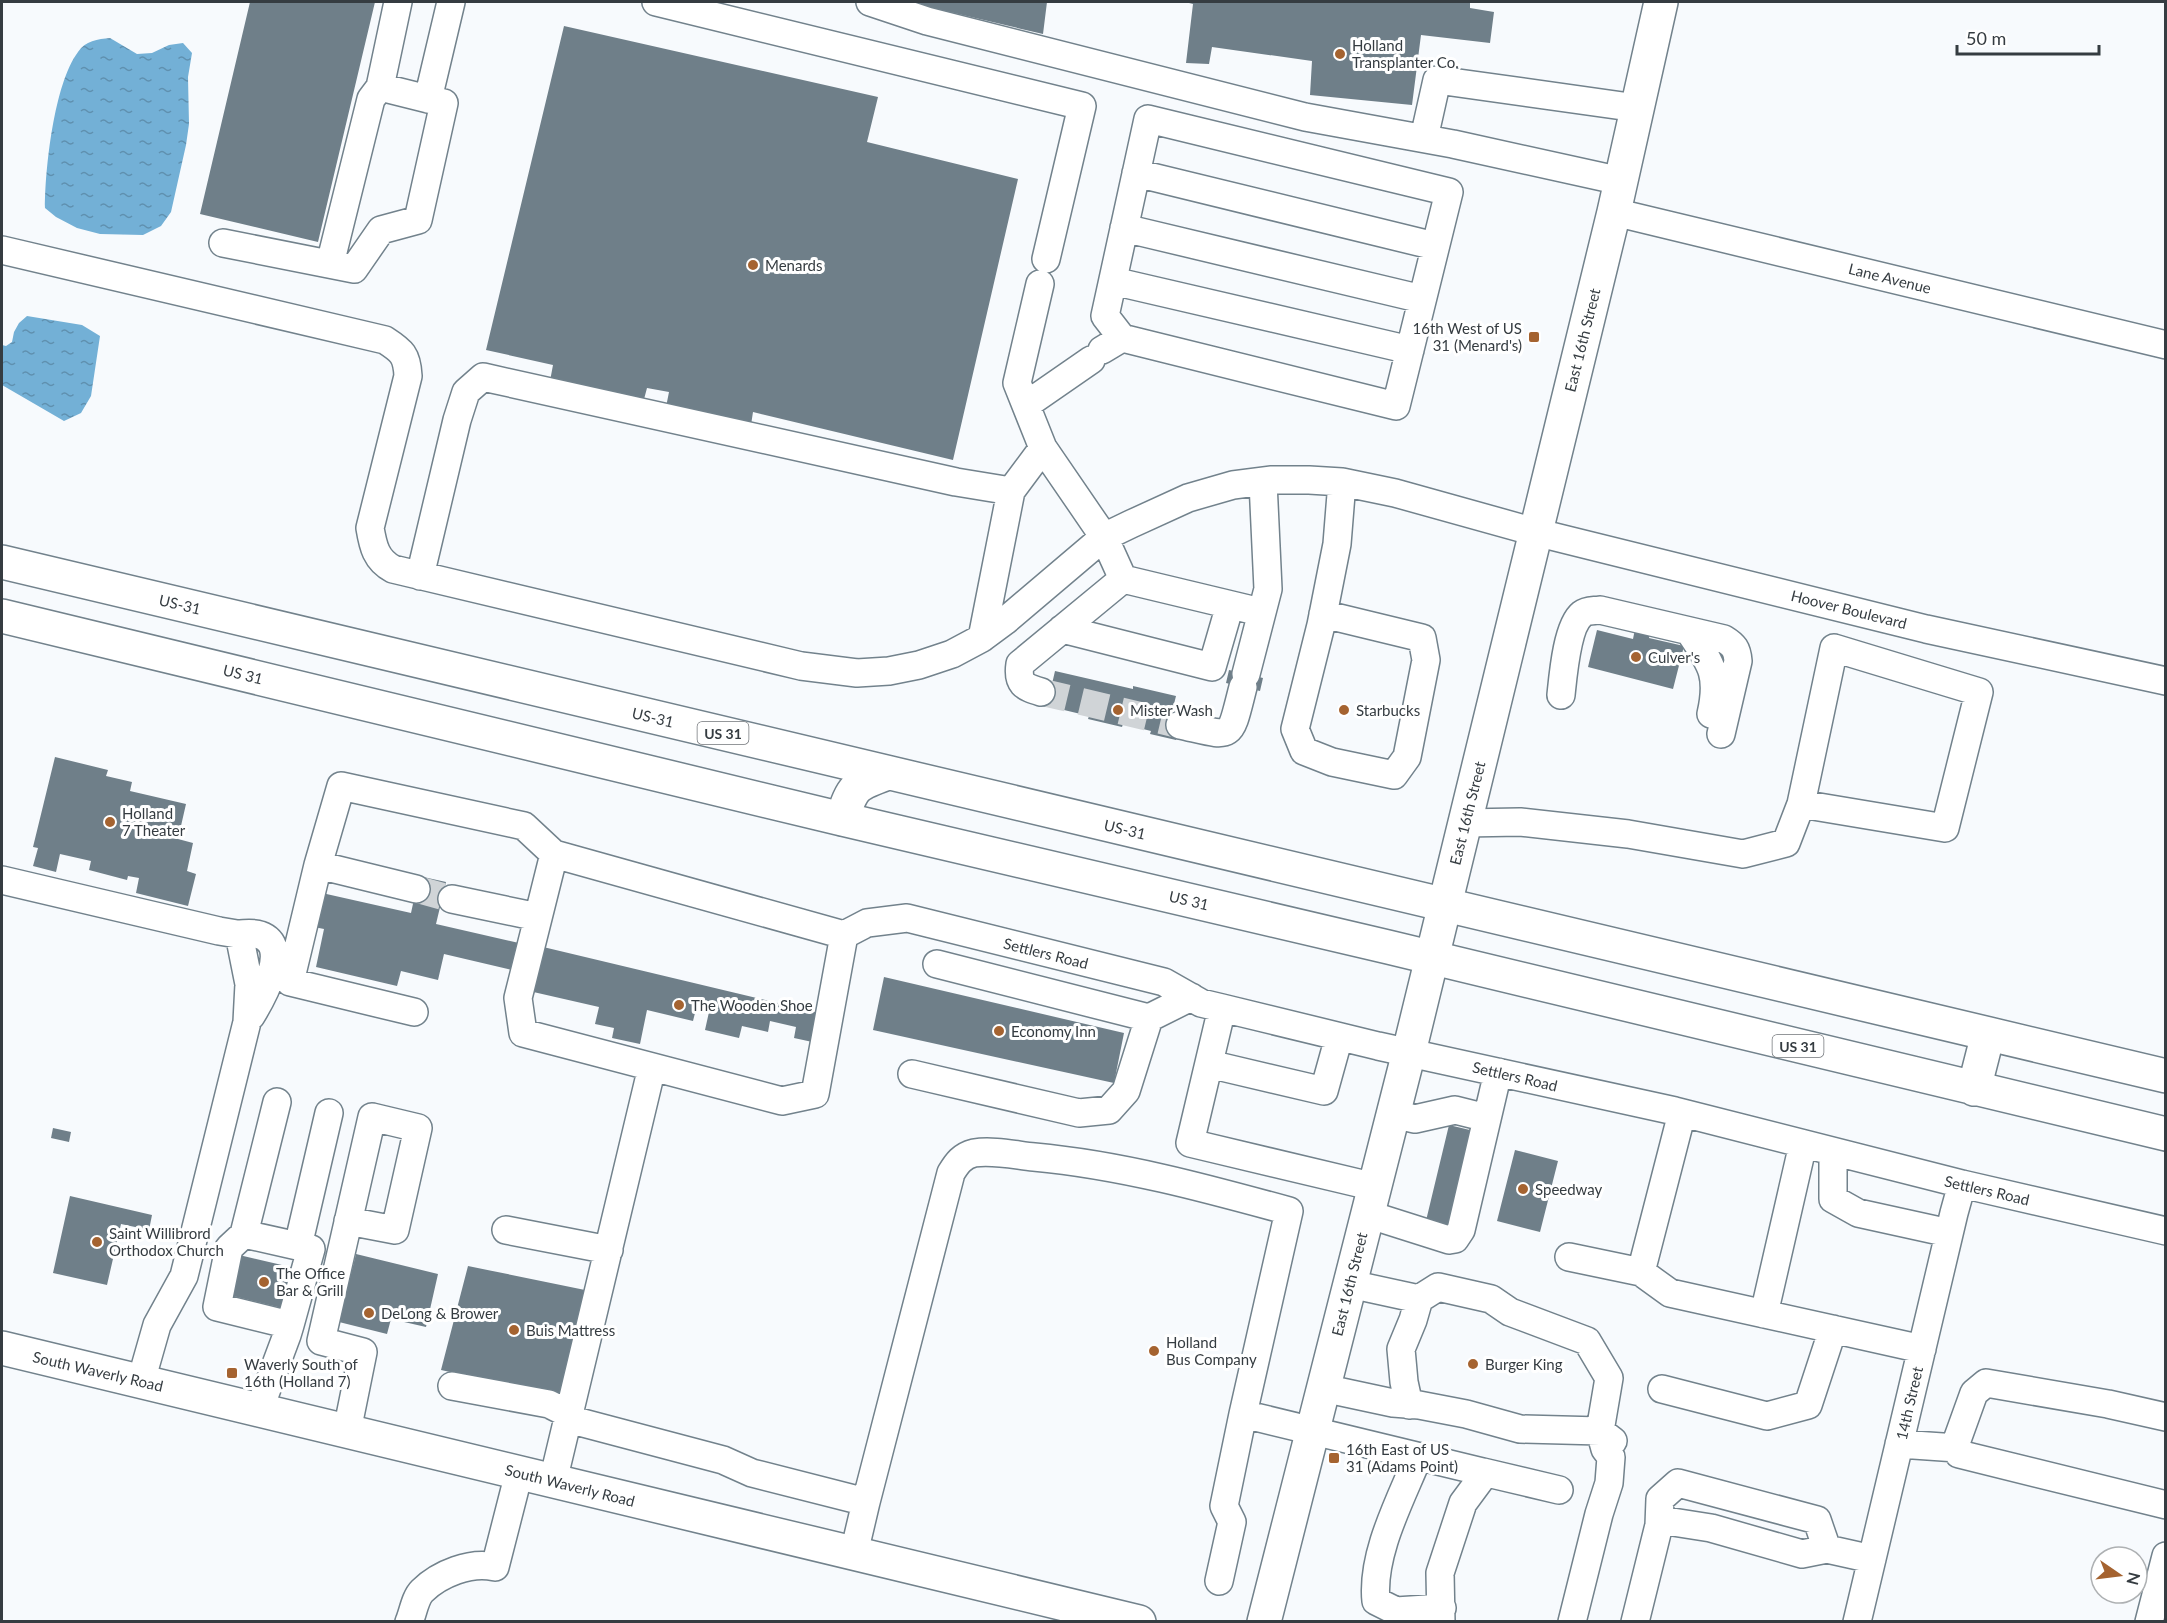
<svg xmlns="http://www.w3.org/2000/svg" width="2167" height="1623" viewBox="0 0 2167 1623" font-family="Lato,sans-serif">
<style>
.water{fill:url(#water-ripples)}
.building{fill:#6f7f89}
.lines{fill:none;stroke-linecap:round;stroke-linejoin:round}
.minor-tunnel{stroke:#d0d4d7;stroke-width:27;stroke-dasharray:27 14;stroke-linecap:butt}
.minor-casing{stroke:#72828c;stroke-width:30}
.major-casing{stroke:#72828c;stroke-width:36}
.highway-casing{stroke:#72828c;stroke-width:36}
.minor{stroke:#fff;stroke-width:27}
.major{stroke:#fff;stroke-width:33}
.highway{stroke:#fff;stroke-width:33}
.poi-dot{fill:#a56330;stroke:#fff;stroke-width:2}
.labels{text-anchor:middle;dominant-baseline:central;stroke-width:6;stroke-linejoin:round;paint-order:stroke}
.shield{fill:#fff;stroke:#72767a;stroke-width:1.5}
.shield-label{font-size:14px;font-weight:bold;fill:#353c41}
.poi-label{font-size:15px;fill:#353c41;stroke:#fff;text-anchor:start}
.street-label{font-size:15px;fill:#353c41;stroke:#fff}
</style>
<defs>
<pattern id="water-ripples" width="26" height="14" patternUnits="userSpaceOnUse" patternTransform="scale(1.5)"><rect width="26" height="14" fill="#73b0d6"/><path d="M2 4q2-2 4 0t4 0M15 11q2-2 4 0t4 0" fill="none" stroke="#5f90af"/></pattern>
</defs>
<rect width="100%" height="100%" fill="#f7fafd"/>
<!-- water -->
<path class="water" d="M110 38 137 54 152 53 169 45 183 43 192 53 188 77 189 124 186 145 171 212 161 226 143 235 100 234 77 228 56 217 45 208C45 169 54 84 78 52 85 41 98 39 110 38Z
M27 316 82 325 100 336 91 396 81 413 64 421 2 385V345L6 346 12 342 14 332 19 323Z"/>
<!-- building -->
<path class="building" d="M250 2H375L318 242 200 214Z
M921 2H1047L1043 34 920 5Z
M1185 2H1470V8L1494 12 1490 43 1421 35 1412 105 1310 95 1312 61 1212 47 1209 64 1186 63 1193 4Z
M564 26 878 97 867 142 1018 179 953 460 753 412 751 425 666 407 669 392 647 388 643 403 550 381 553 365 486 350Z
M1635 629 1650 633 1649 638 1684 646 1673 689 1588 667 1597 630 1633 639Z
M1229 670 1263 678 1260 691 1226 683Z
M1055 671 1133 689V686L1176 696 1171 716 1181 718 1176 740 1150 734 1151 731 1123 724 1122 727 1088 719 1089 716 1039 704 1044 682 1052 684Z
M55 757 108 770 106 776 132 782 130 791 186 804 178 839 193 843 187 871 196 874 188 906 136 893 139 878 128 876 127 880 89 870 91 861 60 854 56 872 33 866 38 848 33 847Z
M419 876 446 882 436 924 519 943 512 970 444 954 438 980 401 971 397 986 316 967 324 929 314 927 322 893 411 913Z
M539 946 824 1014 817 1043 794 1038 796 1027 770 1021 768 1032 742 1026 739 1038 705 1030 709 1012 696 1009 693 1021 647 1010 640 1044 612 1038 614 1028 595 1024 599 1007 529 991Z
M884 977 1124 1033 1114 1083 873 1030Z
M1449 1125 1474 1131 1449 1235 1424 1229Z
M53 1128 71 1132 69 1142 51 1138Z
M1515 1150 1558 1161 1540 1232 1497 1221Z
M70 1196 152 1215 149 1230 121 1224 107 1285 53 1273Z
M356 1254 438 1274 426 1327 391 1319 387 1334 339 1322Z
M239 1255 299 1269 290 1310 229 1295Z
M468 1266 585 1290 561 1396 441 1370Z"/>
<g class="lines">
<!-- minor-tunnel -->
<path class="minor-tunnel" d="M1041 692 1180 725
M416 889 452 899"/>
<!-- minor casing -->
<g class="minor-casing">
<path id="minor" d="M656 2 1082 106 1046 259
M870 2 927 21 1305 117 1453 144 1621 181
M428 99 451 2
M1424 138 1437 80 1637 108
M1136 173 1435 246
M1614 212 2166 345
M1124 228 1422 299
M223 243 354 269 381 230 418 220 444 103 380 87 398 2
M2 250 385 340C402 351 407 355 408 376L370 528C373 546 376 560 393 569L801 666 857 673 889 671 919 665 952 654 982 638 1005 621 1104 537 1131 524 1188 498 1233 485 1272 480H1309L1342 482 1395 493 1535 532 1926 629 2166 681
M330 264 371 99 380 87
M1113 281 1410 350
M1040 284 1017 383 1043 448
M1102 350 1122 338 1396 406 1449 192 1148 119 1105 316 1122 338
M1026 405 1091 360
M420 576 457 420 466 392 483 377 956 482 1011 491 1043 448 1104 537 1123 579
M1123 579 1248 609
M1323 614 1422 638 1426 660 1407 757 1394 775 1332 762 1304 751 1295 729 1321 625 1337 544 1342 482
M1062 629 1212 667 1230 605
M1689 631C1711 664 1720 674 1711 714
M982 638 1011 491
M1246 674 1268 589 1263 482
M1041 692C1024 687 1017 684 1020 664L1123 579
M1561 695C1563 676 1567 626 1582 614 1587 610 1593 611 1600 610L1724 639C1734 645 1737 649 1738 661L1721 734
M1180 725C1234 737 1229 742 1243 687
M1464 823 1520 822 1628 834 1743 854 1786 843 1801 804 1834 648 1979 692 1945 828 1801 804
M318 865 416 889
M2 880 219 931C225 932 231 933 237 934 245 934 252 932 260 935 292 946 262 998 251 1016
M452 899 538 917
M844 935 554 854 518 998 523 1033 782 1101 815 1094 844 935 867 923 907 918 1164 982 1201 1003 1222 1008 1378 1046 1675 1111 1962 1184 2166 1231
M937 964 1149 1018
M1222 1008 1190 1143 1375 1187
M414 1012 290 982 318 865 341 786 524 826 554 854
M1209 1064 1324 1091 1339 1037
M912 1074 1079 1113 1109 1110 1126 1091 1149 1018 1191 997
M1393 1114 1415 1119 1455 1110 1487 1118
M1833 1152V1199L1858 1213 1949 1233
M1367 1214 1449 1240 1455 1239 1461 1230 1498 1072
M506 1230 609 1250
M244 1234 277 1102
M298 1246 329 1113
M1569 1257 1641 1272 1670 1293 1922 1349
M1641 1272 1682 1113
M1350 1284 1419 1299
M1764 1314 1803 1144
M141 1381 157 1325 184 1276 247 1022 249 984 239 934
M452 1386 549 1404 569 1414
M1323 1388 1393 1403 1419 1405 1466 1414 1520 1429 1600 1431 1613 1441
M1662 1389 1767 1416 1808 1405 1833 1329
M1409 1405 1404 1382 1401 1349 1413 1320 1419 1299 1438 1287 1491 1299 1510 1312 1587 1341 1609 1378 1600 1431 1605 1449 1611 1457 1609 1483 1599 1514 1572 1622
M259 1410 287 1335 290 1325 311 1249 244 1234 229 1248 217 1307 290 1325
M2166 1417 2108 1404 1986 1383 1974 1393 1956 1443 1959 1454 2166 1505
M568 1419 723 1460 752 1473 866 1502 951 1173C957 1163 962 1156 974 1153 993 1150 1015 1155 1034 1157 1121 1165 1205 1188 1289 1211L1243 1414 1483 1472
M347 1431 363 1352 321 1341 372 1117 418 1128 395 1230 348 1221
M1899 1444 1957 1448
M1418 1457C1401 1499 1371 1554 1376 1601L1396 1611 1442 1608
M553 1481 652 1067
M1660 1520 1711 1528 1802 1554 1827 1549
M854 1553 866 1502
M1219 1581 1232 1522 1224 1506 1243 1414
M409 1622C413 1613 415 1598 422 1591 439 1574 471 1561 495 1567L519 1473
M1441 1622 1440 1573 1463 1503 1480 1480 1483 1472 1559 1490
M1635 1622 1659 1525 1660 1499 1678 1483 1817 1520 1827 1549 1872 1559
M1857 1622 1954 1213 1962 1184
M2149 1622 2166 1556"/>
</g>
<!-- major casing -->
<g class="major-casing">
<path id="major" d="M2 1348 1139 1622
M1264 1622 1409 1052 1614 212 1661 2"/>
</g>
<!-- highway casing -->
<g class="highway-casing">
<path id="highway" d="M2 562 2166 1076
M2 616 842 819 1388 947 2166 1134
M842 819C853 785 855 785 888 773
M1974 1089 1988 1034"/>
</g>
<!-- minor -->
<use href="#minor" class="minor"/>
<!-- major -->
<use href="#major" class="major"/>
<!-- highway -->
<use href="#highway" class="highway"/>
</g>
<!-- markers -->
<g class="poi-dot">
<circle cx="1340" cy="54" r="6"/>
<circle cx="753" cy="265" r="6"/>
<rect x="1528" y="331" width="12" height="12" rx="3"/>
<circle cx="1636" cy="657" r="6"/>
<circle cx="1118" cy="710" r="6"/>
<circle cx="1344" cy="710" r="6"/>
<circle cx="110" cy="822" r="6"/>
<circle cx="679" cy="1005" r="6"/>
<circle cx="999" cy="1031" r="6"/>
<circle cx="1523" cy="1189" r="6"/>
<circle cx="97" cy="1242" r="6"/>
<circle cx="264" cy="1282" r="6"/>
<circle cx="369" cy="1313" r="6"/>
<circle cx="514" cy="1330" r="6"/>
<circle cx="1154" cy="1351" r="6"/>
<circle cx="1473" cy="1364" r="6"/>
<rect x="226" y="1367" width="12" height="12" rx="3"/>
<rect x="1328" y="1452" width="12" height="12" rx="3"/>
</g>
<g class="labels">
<!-- shield labels -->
<g class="shield">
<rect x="697.5" y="722" width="51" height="22" rx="4.5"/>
<rect x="1772.5" y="1035" width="51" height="22" rx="4.5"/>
</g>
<g class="shield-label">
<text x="723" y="733">US 31</text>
<text x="1798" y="1046">US 31</text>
</g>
<!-- poi labels -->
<g class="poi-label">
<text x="1352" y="45">Holland<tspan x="1352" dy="17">Transplanter Co.</tspan></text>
<text x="765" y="265">Menards</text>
<text x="1522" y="328" text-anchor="end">16th West of US<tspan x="1522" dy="17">31 (Menard's)</tspan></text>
<text x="1648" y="657">Culver's</text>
<text x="1130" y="710">Mister Wash</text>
<text x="1356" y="710">Starbucks</text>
<text x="122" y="813">Holland<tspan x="122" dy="17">7 Theater</tspan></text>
<text x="691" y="1005">The Wooden Shoe</text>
<text x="1011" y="1031">Economy Inn</text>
<text x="1535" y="1189">Speedway</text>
<text x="109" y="1233">Saint Willibrord<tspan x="109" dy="17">Orthodox Church</tspan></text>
<text x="276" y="1273">The Office<tspan x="276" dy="17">Bar &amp; Grill</tspan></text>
<text x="381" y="1313">DeLong &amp; Brower</text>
<text x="526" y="1330">Buis Mattress</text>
<text x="1166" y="1342">Holland<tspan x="1166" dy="17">Bus Company</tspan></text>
<text x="244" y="1364">Waverly South of<tspan x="244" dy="17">16th (Holland 7)</tspan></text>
<text x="1485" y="1364">Burger King</text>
<text x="1346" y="1449">16th East of US<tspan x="1346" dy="17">31 (Adams Point)</tspan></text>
</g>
<!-- street labels -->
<g class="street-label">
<text transform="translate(1890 278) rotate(14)">Lane Avenue</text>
<text transform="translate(1582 340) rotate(-76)">East 16th Street</text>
<text transform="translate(180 604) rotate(13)">US-31</text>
<text transform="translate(1849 609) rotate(14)">Hoover Boulevard</text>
<text transform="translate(243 674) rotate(14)">US 31</text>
<text transform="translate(653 717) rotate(13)">US-31</text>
<text transform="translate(1467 813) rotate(-76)">East 16th Street</text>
<text transform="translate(1125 829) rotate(13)">US-31</text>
<text transform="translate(1189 900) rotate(13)">US 31</text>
<text transform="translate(1046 953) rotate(14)">Settlers Road</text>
<text transform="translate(1515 1076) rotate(13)">Settlers Road</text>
<text transform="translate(1987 1190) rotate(13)">Settlers Road</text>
<text transform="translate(1349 1284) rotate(-76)">East 16th Street</text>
<text transform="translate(98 1371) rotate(13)">South Waverly Road</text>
<text transform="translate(1909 1403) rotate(-77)">14th Street</text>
<text transform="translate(570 1485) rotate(14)">South Waverly Road</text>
</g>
</g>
<!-- border -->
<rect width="2167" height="1623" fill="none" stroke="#353c41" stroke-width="6"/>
<!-- north arrow -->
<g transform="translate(2119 1575) rotate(104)"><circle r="28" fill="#ffffff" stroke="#aeb1b3" stroke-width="1.5"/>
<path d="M0-4.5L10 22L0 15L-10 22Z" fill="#a56330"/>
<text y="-9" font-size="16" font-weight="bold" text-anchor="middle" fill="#353c41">N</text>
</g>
<!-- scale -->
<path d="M1957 45v9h142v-9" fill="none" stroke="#353c41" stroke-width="3"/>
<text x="1966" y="45" font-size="18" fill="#353c41" stroke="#ffffff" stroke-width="4.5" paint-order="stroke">50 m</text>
</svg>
